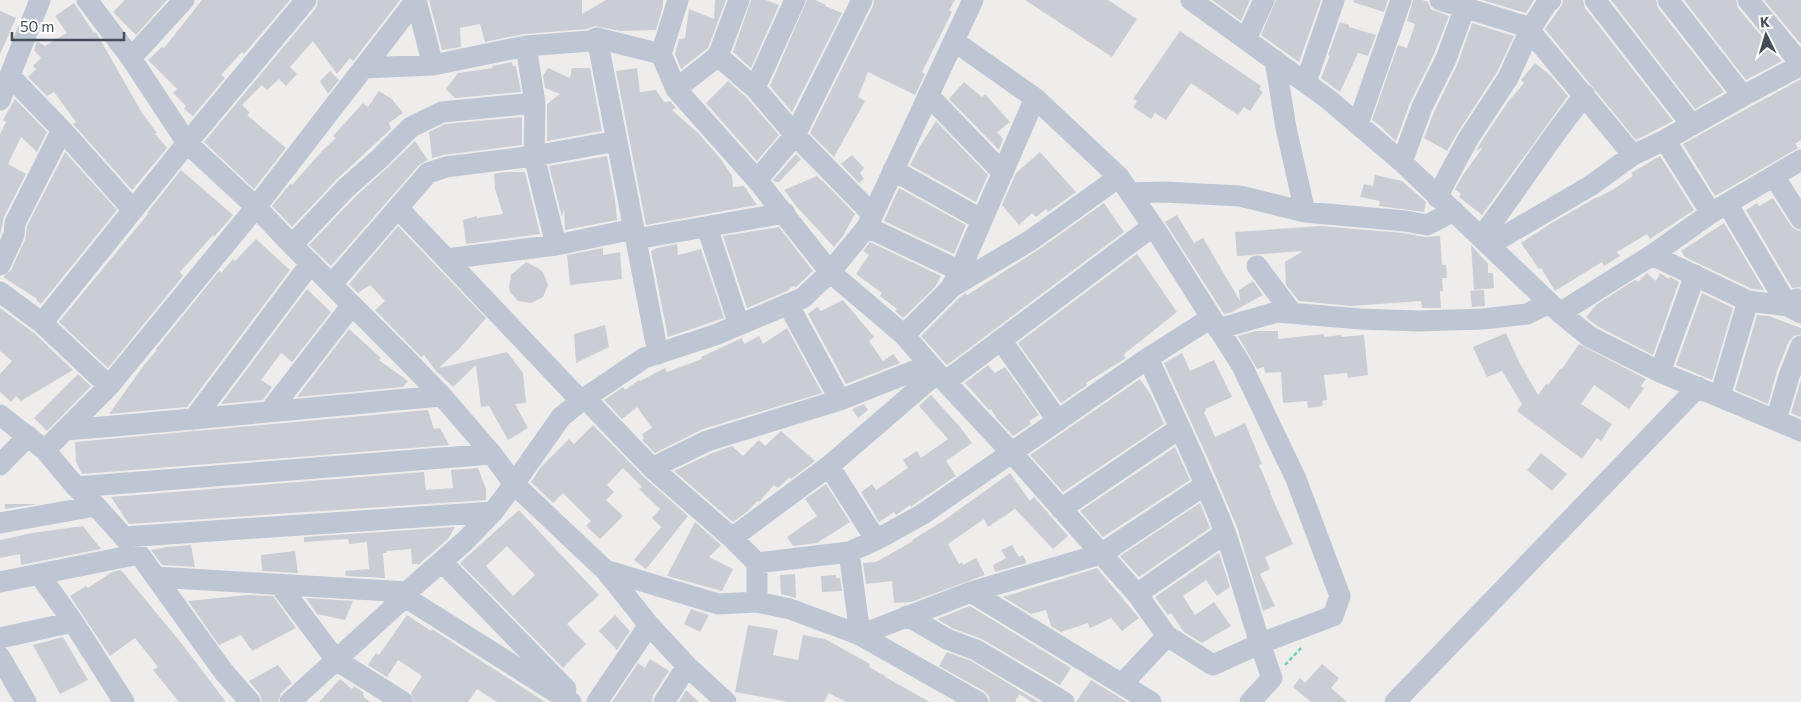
<svg xmlns="http://www.w3.org/2000/svg" width="1801" height="702" viewBox="0 0 1801 702" font-family="Commissioner,sans-serif">
<style>
.building{fill:#cbcdd5;fill-rule:evenodd}
.lines{fill:none;stroke-linecap:round;stroke-linejoin:round}
.path{stroke:#6fcfb0;stroke-width:2.5;stroke-dasharray:4 2.5;stroke-linecap:butt}
.minor{stroke:#bfc6d3;stroke-width:21}
</style>
<rect width="100%" height="100%" fill="#efedec"/>
<!-- building -->
<path class="building" d="M125 0H167L136 35 113 12Z
M202 0H290L244 54 242 52 221 75 225 78 193 116 184 109 186 106 173 93 177 89 148 60 162 47 164 48Z
M318 0H400L354 60 353 61 350 58 337 74 313 41 290 67 297 74 286 86 279 79 267 90 262 85 242 105 250 113 247 115 286 148 254 189 204 142 316 8Z
M429 0H582V14L606 0H663V6L656 30 620 31 595 26 587 29 524 34 485 42 480 24 460 28 461 47 442 50Z
M715 0H726L708 48 681 69 675 54 679 39 685 38 689 9 714 19Z
M751 0H766L779 5 751 68 733 52Z
M807 0H815L826 5 825 6 842 13 792 112 770 86Z
M874 0H955L949 10 952 12 922 72 925 74 915 95 868 72 858 97 865 101 834 157 810 133 873 6Z
M1025 0H1108L1137 19 1112 57Z
M1212 0H1250L1241 21Z
M1276 0H1321L1299 62 1261 35Z
M1354 0H1388L1384 12 1353 2Z
M1413 0H1422L1428 2 1431 9 1449 16 1434 54 1410 103 1396 141 1383 129V128L1372 120 1398 45 1407 48 1415 24 1407 21Z
M1482 0H1534L1526 13Z
M1563 0H1583L1585 8 1673 121 1636 140 1545 29 1562 5Z
M1611 0H1656L1658 8 1724 92 1695 109Z
M1684 0H1736L1738 8 1782 61 1746 80Z
M1764 0H1801V44Z
M74 3 94 33 96 32 142 113 157 133 155 134 167 148 132 190 73 124 76 122 54 92 47 96 28 77 36 69 33 66 41 58 34 50 37 41 45 46 67 33 55 16Z
M0 11 16 18 0 54Z
M1340 22 1349 25V27L1376 35 1368 56 1358 53 1340 92 1321 78 1330 56 1328 55Z
M1472 23 1514 36 1497 72 1458 132 1447 151 1424 138 1434 112 1458 63Z
M1180 31 1261 86 1259 89 1263 92 1250 111 1244 107 1238 115 1191 83 1166 120 1155 113 1151 119 1133 107 1137 101 1133 99Z
M512 62 513 66H516L521 92 455 98 446 89 458 73 493 68 492 66Z
M1535 63 1550 75 1568 96 1482 215 1459 197 1461 194 1455 189 1463 175 1483 147 1476 151 1479 145 1508 102 1524 83 1521 80Z
M548 68 570 78 572 68H590L602 131 547 141V104L560 94 545 88 543 76Z
M637 68 640 92 656 90 664 102 670 101 676 108 672 110 699 134 720 158 732 176 733 187 744 186 757 205 646 225 616 71Z
M330 71 339 80 328 94 320 81Z
M1801 79V140L1795 144 1798 148 1715 196 1683 144Z
M728 81 746 97 779 135 757 161 706 103Z
M964 82 982 97 985 94 1010 122 997 132 1003 139 999 150 949 99Z
M379 91 392 99 403 113 389 123 391 129 337 179 292 227 272 206 290 184 292 185 323 150 336 138 333 136 363 103 368 107Z
M15 99 47 132 37 152 21 137 8 164 26 174 4 217 0 235V134L6 122 3 120Z
M522 117V145L444 155 432 158 429 132 445 124Z
M936 121 988 175 976 202 910 165 920 146Z
M415 141 428 160 419 165 331 266 309 245 355 197 387 168Z
M65 152 117 210 41 304 36 300 37 299 3 277 11 270 25 240 27 226Z
M1040 152 1076 192 1048 212 1046 209 1036 217 1032 213 1019 225 1002 205 1016 173Z
M796 154 801 159 779 182H775L773 180Z
M852 155 864 168 860 173 864 179 859 183 841 164Z
M607 156 615 200 617 220 565 230 564 209 562 217 549 166Z
M1660 156 1694 210 1650 239 1647 234 1617 252 1620 256 1604 266 1602 262 1555 291 1541 268 1539 269 1521 243 1550 224 1597 197V198L1614 189 1633 176 1631 173Z
M181 170 233 215 214 237 213 235 180 272 183 276 108 368 59 322 148 214 147 213Z
M505 172H525L540 234 466 244 463 220 477 216V218L503 214 495 189 494 174Z
M1375 175 1402 181 1426 202 1424 212 1379 206 1380 201 1360 197 1364 184 1373 186Z
M817 176 821 180 820 182 822 180 855 214 843 236 834 247 797 207 784 190Z
M899 188 966 225 954 254 884 221Z
M1773 198 1791 226 1796 230 1801 231V287L1792 288 1746 210 1757 203 1759 206Z
M1104 203 1124 232 947 365 921 336 960 297 966 293 967 295 1038 250Z
M1177 215 1194 243 1203 238 1240 301 1239 290 1253 281 1263 295 1232 312 1224 314 1165 222Z
M1724 223 1764 290 1752 289 1685 257 1681 251Z
M398 226 486 318 460 348 439 368 507 352 523 373 526 403 515 404 528 428 508 440 489 406 481 407 476 365 453 387 436 371 424 355 421 357 375 310 385 301 370 285 358 293 349 284Z
M1320 226 1403 233 1425 237 1440 236 1442 265H1446L1447 278H1442L1443 291H1440L1441 308H1422L1421 301 1351 306 1299 301 1286 285 1285 262 1303 251 1237 256 1235 232Z
M779 227 813 271 796 287 793 286 787 291 747 308 723 236Z
M256 239 290 270 187 407 109 414 144 365 157 350 156 349 219 271 221 273 233 259 235 261Z
M870 242 941 276 935 287 903 318 895 311 897 309 880 296 882 293 856 274 869 255 863 251Z
M677 244 678 255 701 249 724 318 668 337 651 251 657 248Z
M1471 245 1488 264V273H1493L1494 288 1474 290Z
M603 248V255L620 252 622 279 570 285 567 255Z
M1137 254 1177 312 1123 355 1126 358 1086 383 1087 385 1061 403 1018 343Z
M526 262 538 268 543 272 548 285 543 297 531 303 518 301 510 292 509 287 511 275Z
M1647 273 1656 281 1660 273 1669 279 1670 277 1679 282 1653 355 1597 326 1586 317 1597 304 1635 280 1638 282Z
M307 289 331 312 292 362 281 353 261 380 272 387 263 400 221 404Z
M1484 290 1485 306 1472 307 1470 291Z
M1702 293 1733 308 1712 380 1676 365Z
M843 300 874 337 869 341 883 361 893 354 900 363 846 384 808 314 817 307 821 311Z
M0 308 34 333 73 370 21 401 16 396 11 402 0 392V374L12 361 0 351Z
M1757 315 1769 316 1801 328V334L1794 336 1789 341 1777 371 1768 404 1735 390Z
M605 325 609 347 576 363 574 334Z
M787 328 822 393 703 429 655 453 642 440 644 438 642 434 652 428 637 407 622 419 604 400 623 387 625 390 639 380 640 381 665 368 667 372 702 359 701 357 742 338 744 344 759 336 763 344Z
M349 329 381 358 379 360 408 381 403 387 297 397Z
M1256 331H1278V339L1324 334V337L1341 335V337L1364 335 1368 375 1348 378 1347 373 1324 375 1327 400 1322 401 1323 406 1308 408 1307 401 1283 403 1281 372 1265 373 1264 367 1257 369 1238 336Z
M1506 333 1519 362 1538 395 1546 384 1548 385 1561 368 1562 369 1579 344 1646 379 1641 386 1644 388 1629 409 1594 385 1581 404 1612 424 1601 441 1597 438 1582 459 1517 411 1522 404 1502 371 1487 377 1473 347Z
M1182 353 1190 371 1214 360 1232 397 1205 409 1206 411 1204 412 1215 437 1245 423 1262 464 1259 465 1271 493H1270L1293 544 1265 557 1270 569 1260 574 1275 606 1263 611 1237 527 1209 461 1164 363Z
M988 365 995 373 1005 367 1039 415 1029 421 1031 424 1013 436 997 419 991 409 989 410 965 383Z
M78 374 91 386 47 431 34 418Z
M1140 379 1151 395 1164 424 1063 492 1030 455Z
M1801 380V417L1791 413Z
M931 395 960 427 972 443 946 461 956 476 916 503 911 507 910 505 896 515 894 512 879 522 861 492 872 484 876 490 908 468 903 460 917 451 921 458 948 439 919 406Z
M864 404 868 410 858 418 852 409Z
M428 410 434 429 440 428 449 445 82 474 76 462 75 442Z
M593 425 644 477 688 516 646 569 634 560 661 527 652 518 660 509 639 489 642 487 623 468 607 485 614 492 606 500 623 516 600 539 586 526 591 521 563 493 553 503 531 482 540 468 569 439 574 444Z
M781 431 815 461 791 479 790 477 778 488 774 485 759 502 757 501 748 511 733 522 674 471 712 453 732 446 743 456 759 440 765 446Z
M1175 447 1190 480 1103 537 1080 511Z
M1541 453 1567 474 1552 491 1527 470Z
M478 468 486 489V500L129 524 111 497 424 472 426 490 453 488 451 470Z
M1010 473 1030 501 1034 497 1068 536 1053 549 1015 509 988 527 984 519 948 544 959 564 962 562 963 565 976 558 985 575 911 602 894 603 892 581 866 584 863 563 876 562 913 541 912 540 943 521Z
M826 484 850 522 817 543 793 546 787 537 817 516 805 499Z
M1200 503 1210 528 1139 577 1120 556Z
M5 504H38L5 509Z
M519 510 599 595 567 624 586 644 563 668 460 563ZM507 546 535 575 513 596 486 566Z
M695 522 721 545 709 557 733 569 722 591 667 576Z
M83 526 101 549 21 565 20 554 0 558V540L32 533Z
M455 527 448 539 418 565V564H412L411 549 387 551V553H383L385 578 346 576 345 571 369 569 367 542 349 544 348 539 304 542V537Z
M191 545 195 567 162 565 151 550 166 547Z
M1012 545 1019 557 1023 555 1027 563 995 572 993 565 1006 558 1001 550Z
M295 551 298 573 262 571 261 555Z
M1219 553 1230 587 1217 596 1206 580 1183 596 1195 615 1214 602 1231 626 1202 643 1184 632 1171 613 1168 615 1155 597Z
M1097 568 1139 618 1122 631 1111 618 1090 628 1088 623 1061 632 1051 626 1046 610 1031 614 1003 597Z
M121 570 182 644 226 702H179L153 670 158 667 135 638 110 656 70 596 86 586 88 588 112 572Z
M795 574 796 598 781 594 780 575Z
M836 575V578H840L842 591 822 592 821 576Z
M248 595 273 596 296 628 252 651 241 635 219 645 188 601Z
M306 598 353 601 345 620 317 614Z
M970 606 1071 668 1060 685 982 639 952 628 937 619Z
M691 609 709 615 700 632 684 624Z
M407 615 431 631 432 629 545 702H497L477 689 468 702H415L411 693 422 676 398 660 387 677 368 665 376 653 379 655Z
M615 615 630 631 617 650 599 631Z
M748 625 778 630 773 655 798 660 803 635 825 639 870 664 869 667 885 676V677L930 702H846L829 693 824 702H789L735 692Z
M63 637 88 680 60 694 33 645Z
M947 652 971 661 1039 702H1032L1019 694 1015 702H990L989 696 984 691 939 666Z
M650 659 669 671 653 695 652 702H612L638 663 645 668Z
M1322 664 1339 678 1331 688 1347 702H1311L1293 687 1300 678 1305 683Z
M278 665 292 683 281 693 278 702H262L260 694 249 681Z
M340 679 352 689 354 686 363 692 364 697 370 702H319Z
M1091 680 1127 702H1076Z
M686 690 699 702H679Z"/>
<g class="lines">
<!-- path -->
<path class="path" d="M1285 665 1302 647"/>
<!-- minor -->
<path class="minor" d="M87 0 131 58 187 143 256 207 292 245 405 358 442 396 492 454 514 484 605 570 649 625 687 666 726 702
M416 0 433 65
M1191 0 1328 99 1402 162 1560 313 1590 337 1660 372 1801 431
M1440 0 1531 28
M1595 0 1692 125
M1668 0 1743 96
M1748 0 1801 64
M1530 31 1633 155
M597 38 658 354
M1246 39 1264 0
M954 41 1035 98 1119 177 1159 235 1242 366 1296 479 1340 596 1333 616 1259 644 1213 665 1167 636 1122 684
M526 46 535 103 534 156 556 245
M661 54 678 0
M718 56 755 88 795 135 872 214
M131 58 184 0
M1275 60 1286 128 1305 212
M363 68 433 65 526 46 590 41 597 38 661 54 676 89 757 180 830 272 904 335 937 373 1012 453 1137 594 1167 636
M10 76 62 130 133 210
M1306 82 1334 0
M755 88 795 0
M676 89 718 56 739 0
M928 95 1003 173
M0 100 40 0
M1358 124 1401 0
M1665 140 1711 213
M1402 162 1422 107 1446 59 1465 7 1466 0
M893 170 982 220
M1774 176 1801 219
M757 180 795 135 862 0
M1130 193 1164 192 1240 196 1305 212 1405 221 1427 225 1454 211
M1437 197 1468 139 1508 78 1531 28 1547 3 1551 0
M1728 205 1788 306 1797 299
M398 208 581 401
M707 227 739 325
M867 227 960 271
M1481 237C1517 191 1547 141 1585 95
M636 239 785 213
M292 245 346 188 379 159 411 127 442 112 535 103
M1489 245 1590 186 1633 155 1665 140 1743 96 1801 65
M1652 255 1748 301 1788 306 1801 313
M446 259 556 245 634 229
M0 265 14 235 15 223 62 130
M1257 266 1292 313
M332 284 428 173 446 167 534 156 617 141
M952 287 1031 240 1119 177
M0 292 42 323 109 386
M788 304 840 400
M1560 313 1652 255 1711 213 1801 160
M42 323 187 143 306 0
M1218 329 1277 312 1360 319 1418 321 1483 319 1527 314 1549 303
M904 335 950 289 960 271 1035 98
M1001 340 1058 421
M1148 358C1174 416 1202 473 1225 532 1242 580 1254 630 1272 678L1250 702
M1660 372 1695 275
M945 382 1153 226
M1720 396 1748 301
M585 398 652 468 732 538 757 563V602
M270 411 352 305
M0 415 45 450 76 487 96 506 139 554 223 671 250 702
M193 420 311 263
M1776 420 1789 376 1801 346
M66 430C191 420 316 407 442 396
M45 450 109 386 256 207 416 0
M0 465 28 436
M829 466 937 373
M652 468 707 441 840 400 929 365
M76 487 492 454
M1061 509 1180 428
M0 523 96 506
M124 537 493 512
M732 538 829 466 876 540
M849 552 860 635 971 592 1101 554 1205 485
M442 562 566 689
M757 563 849 552 876 540 923 514 1148 358 1211 318
M605 570 718 604 757 602 790 609 860 635 978 702
M39 574 73 622 124 702
M156 577 407 592
M0 582 139 554
M281 584 284 591 336 660 403 702
M971 592 1151 702
M1137 594 1225 533
M405 597 571 702
M907 616 947 639 976 650 1064 702
M0 638 73 622
M0 657 26 702
M290 702 405 597 407 592 465 541 493 512 514 484 561 417 585 398 644 358 715 335 803 298 830 272 867 227 973 0
M597 702 649 625
M664 702 687 666
M1395 702 1698 387"/>
</g>
<!-- north arrow -->
<g transform="translate(1766 35) rotate(355)" stroke="#ffffff" stroke-width="4" paint-order="stroke">
<path d="M0-4L9 19L0 12L-9 19Z" fill="#444c5a"/>
<text y="-8" font-size="14" font-weight="bold" text-anchor="middle" fill="#444c5a">K</text>
</g>
<!-- scale -->
<path d="M12 32v8h112v-8" fill="none" stroke="#444c5a" stroke-width="2.5"/>
<text x="20" y="32" font-size="15" fill="#444c5a" stroke="#ffffff" stroke-width="4" paint-order="stroke">50 m</text>
</svg>
